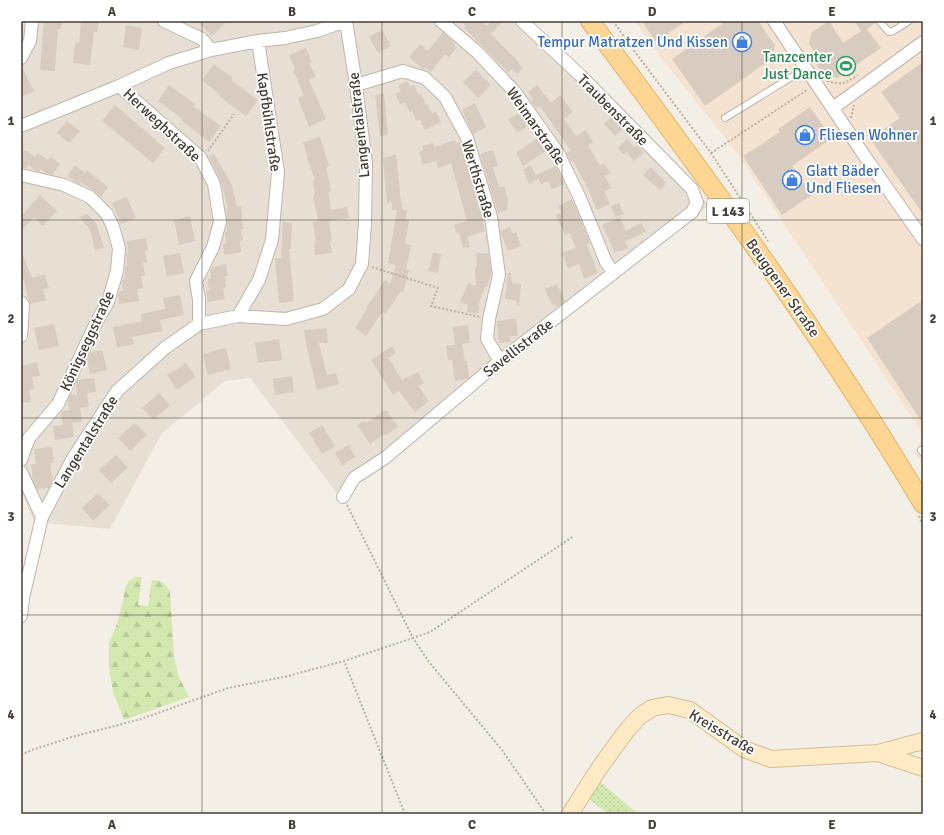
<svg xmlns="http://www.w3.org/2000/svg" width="944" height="835" viewBox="0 0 944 835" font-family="Signika,sans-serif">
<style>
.residential{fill:#e7dfd4}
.commercial{fill:#f5e3d1}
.grass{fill:url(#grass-dots)}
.forest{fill:url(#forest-firs)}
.building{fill:#d8cbbf}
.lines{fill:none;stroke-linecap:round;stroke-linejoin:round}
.lane-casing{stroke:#bfb5a9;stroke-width:8}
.street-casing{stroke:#bfb5a9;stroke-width:14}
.secondary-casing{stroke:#d3bd96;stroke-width:18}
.primary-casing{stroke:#e4b164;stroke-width:20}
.path{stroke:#c0af9a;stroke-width:2;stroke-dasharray:2 2;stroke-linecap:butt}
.lane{stroke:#fff;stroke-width:6}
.street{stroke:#fff;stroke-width:12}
.secondary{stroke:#feebc5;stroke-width:16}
.primary{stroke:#fed694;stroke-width:18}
.grid{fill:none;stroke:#463e35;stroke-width:1;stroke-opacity:0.55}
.labels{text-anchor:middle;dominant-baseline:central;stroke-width:3.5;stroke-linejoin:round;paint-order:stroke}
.shield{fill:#fff;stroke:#7e7872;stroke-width:1}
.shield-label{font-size:14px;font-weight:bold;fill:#463e35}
.shop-label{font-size:15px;fill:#366cbe;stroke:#fff;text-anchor:start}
.leisure-label{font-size:15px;fill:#27864d;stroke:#fff;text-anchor:end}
.street-label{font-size:15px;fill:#463e35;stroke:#fff}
.neatline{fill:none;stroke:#463e35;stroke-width:1.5}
.grid-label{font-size:13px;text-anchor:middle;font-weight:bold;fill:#463e35}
</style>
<defs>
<pattern id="grass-dots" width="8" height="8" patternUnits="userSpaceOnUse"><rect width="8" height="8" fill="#d3e8af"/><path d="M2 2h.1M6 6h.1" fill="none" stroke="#b6c897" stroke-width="1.8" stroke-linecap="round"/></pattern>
<pattern id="forest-firs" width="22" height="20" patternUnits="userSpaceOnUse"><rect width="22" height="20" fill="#d3e8af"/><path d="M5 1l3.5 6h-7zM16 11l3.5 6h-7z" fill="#b6c897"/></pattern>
</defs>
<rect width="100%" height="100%" fill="#f3eee6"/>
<!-- residential -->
<path class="residential" d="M21 21H520L709 205 339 496 250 378 225 381 162 433 110 529 34 522 21 491Z"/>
<!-- commercial -->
<path class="commercial" d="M635 21H923V434L737 153 652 46Z
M923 437V465L915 453Z"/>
<!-- grass -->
<path class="grass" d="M598 780 638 814H609L586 797Z"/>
<!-- forest -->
<path class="forest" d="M136 577H142L138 605 148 606 152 580C161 580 166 583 170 592L174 655 178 675 189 697 124 720 113 692 109 668V643L117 624 123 601 125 588 129 581Z"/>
<!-- building -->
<path class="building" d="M44 21H62L61 29H58L55 71 40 70Z
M81 21H99L97 32H94L90 65 73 63 75 43H79Z
M197 21H227L212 36Z
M459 21H481L487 26 491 21H503L491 34 519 62 518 63 523 68 517 74 512 69 509 73 464 28 466 26Z
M642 21H686L656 42Z
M726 21H758L775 45 773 58 705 106 672 59Z
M829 21 843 43 861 31 854 21H875V23L867 29 881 48 837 78 824 75 815 62 819 59 809 44 812 32Z
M126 25 142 28 139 50 123 47Z
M382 30 391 46 378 53 369 37Z
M443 32 455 43 454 45 457 47 449 57 445 54 431 72 425 68 424 70 409 57 420 44 428 51Z
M306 48 312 62 309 63 316 77 309 80 326 119 309 127 298 98 304 95 293 70 295 69 289 55Z
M923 62V214L870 139 900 118 881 92Z
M214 64 233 78 231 80 258 100 246 116 219 96 220 95 202 80Z
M21 65 34 91 21 97Z
M476 70 491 85 478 98 463 82Z
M407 81 410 86 414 85 419 95 421 94 426 105 427 104 432 113 436 112 441 122 425 130 420 120 417 121 412 111 410 112 405 102 400 104 395 94 401 91 398 86Z
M169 85 195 104 193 106 221 126 209 142 182 121 183 119 158 101Z
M537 85 551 103 560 95 573 112 564 119 576 136 586 130 593 142 588 145 600 166 604 163 610 173 605 176 611 188 604 191 610 204 597 210 588 189 573 161 571 162 566 153 571 151 540 106 536 108 531 101 533 99 528 92Z
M384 94 388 135 380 136 375 95Z
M475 103 486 127 473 134 462 110Z
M115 105 165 148 153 163 102 121Z
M810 107 832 138 792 166 812 195 782 215 743 156 780 132 778 129Z
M519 113 528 125 518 133 508 120Z
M611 117 622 129 615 136 604 124Z
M67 121 80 131 69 143 57 133Z
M320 137 329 166 326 167 331 191 328 192 331 210 347 207 349 218 329 221 332 241H330L332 253 315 255 314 244 316 243 313 222 318 221 313 195 315 194 313 180H315L307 158 308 157 303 143Z
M537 138 546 151 523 166 516 153Z
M627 139 635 148 638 145 644 153 633 161 627 152 624 155 618 148Z
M455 140 456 143 460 142 481 211 485 231 467 237 470 247 463 248 459 232 457 233 454 225 467 221 451 163 438 168 436 161 423 165 419 152 423 151 422 146 433 143 434 147Z
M25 150 35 157 38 153 48 160 51 157 60 164 52 175 46 173 41 169 39 172 35 170 28 165 26 168H21V154Z
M493 150 498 166 493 167 499 187 504 186 509 203 507 204 508 210 498 213 480 154Z
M214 154 232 185 237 207 241 206 243 229H241L243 240 240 241 241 252 224 255 223 244 226 243 225 233 227 232V221L226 209 228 208 221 181 209 157Z
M396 154 401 202H402V209L407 211 406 220 409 221 405 244 411 245 406 270H409L403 293 401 291 391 306 385 314 382 312 366 336 355 328 367 309 366 308 385 280 390 284 396 265 388 263 397 210H392V202L387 203 383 158Z
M75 165 85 173 87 170 108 187 101 197 93 190 80 182 79 184 74 181 67 176Z
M530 165 538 179 529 184 523 170Z
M556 166 564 184 553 189 547 181 541 184 536 175Z
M651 167 666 183 660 190 643 175Z
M40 195 57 211 43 226 34 217 21 230V216Z
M127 197 136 218 121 224 112 203Z
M572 199 590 243 587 245 598 273 584 279 579 264 568 268 562 253 576 248 570 233 565 235 556 215 561 212 558 206Z
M619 203 624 214 615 217 611 206Z
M87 214 96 223 104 248 95 250 91 233 88 227 79 217Z
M190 216 195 241 179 245 174 220Z
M620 217 626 231 641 223 646 231 625 242 628 248 615 253 602 225Z
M283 222 292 223 291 249H289L294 301 279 303 275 258H281Z
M510 227 513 234 516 232 521 246 508 251 500 231Z
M146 238 148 250 145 251 147 263H143L145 276H141L143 288 137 289 139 301 119 304 118 295 119 292 123 291 122 282 123 279 125 278V266H127L126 253H128L127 241Z
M21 251 32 278 45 274 49 288 43 289 46 300 30 304 23 278 21 279Z
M433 252 441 254 438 273 428 271Z
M180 253 184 273 167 277 163 256Z
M476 253H488L491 272 487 287H485L478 305 479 306 478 314 467 312 468 305 460 302 468 283 476 286 475 267H477Z
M226 264 228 276H225L226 287 223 288 225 299 208 302 206 291 209 290 208 279 211 278 210 271 212 267Z
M508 273H511L512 283 521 284 519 306 514 299V300L505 299Z
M557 284 565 301 557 307 555 304 552 305 545 289Z
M180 295 184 315 160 320 162 331 132 337 134 344 117 348 113 327 142 321 141 314 165 309 163 298Z
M923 300V424L867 338Z
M512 319H516L518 336H510L511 342 499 343 497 321Z
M54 324 59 346 39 350 34 328Z
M468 325 470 343 455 345 453 327Z
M327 328 328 343H319L327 375 336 373 339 384 317 390 306 344 304 330Z
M279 339 282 360 258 363 255 343Z
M462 344 465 361H467L469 377 467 379 455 381 452 360H448L446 346Z
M392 346 396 353 388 358 402 380 418 372 424 383 418 386 429 401 415 412 399 391 393 395 371 360Z
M226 348 231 369 208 375 203 354Z
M102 350 107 370 90 374 87 360 91 352Z
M37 362 40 376 32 377 34 389 29 390 31 402 21 403V366Z
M186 363 195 377 177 390 167 375Z
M292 376 294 392 275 395 273 379Z
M94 378 96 392 87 393 89 407 80 408 82 422 72 423 74 437 55 440 53 426 63 425 61 412 62 411 69 410 68 401 70 395H77L76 384 77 380Z
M159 393 170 405 154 420 142 408Z
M386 410 398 427 385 436 384 434 370 444 357 425 364 421 366 423Z
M135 423 147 435 130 451 118 438Z
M322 425 335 446 322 454 309 433Z
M349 445 355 457 342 465 335 453Z
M52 447 54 462 50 463 53 480 49 488 37 489 33 481 31 464H36L34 449Z
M116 455 128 467 111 483 99 470Z
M98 493 110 505 93 521 82 508Z"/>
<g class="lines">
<!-- lane casing -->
<g class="lane-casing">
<path id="lane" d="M879 21 889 32 893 31 909 21
M725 118 806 68
M921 450 923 453"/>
</g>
<!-- street casing -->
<g class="street-casing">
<path id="street" d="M164 21 202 39 211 50
M441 21 477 52 515 92 558 153 579 196 606 262 614 273
M774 21 868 161 923 239
M21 58 30 41 32 21
M356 85 403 71 425 78 445 97 467 138 491 217 499 275 489 319 487 339 500 361
M119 86 200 157 214 184 220 222 213 247 196 281 199 300V324
M833 108 923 42
M21 126 119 86 169 63 211 50 258 41 285 38 317 31 346 21
M21 175 64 185 90 197 107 214 113 227 119 248 117 271 108 302 97 321 58 404 29 438 21 460
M21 302 23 305 21 336
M238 316 259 280 272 240 278 172 258 41
M21 472 42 517
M343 497 354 478 385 458 500 361 692 212 697 203 692 189 580 75 522 21
M21 616 23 598 42 517 73 458 117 391 165 348 199 324 238 316 286 319 323 309 349 289 362 264 365 223 366 164 356 85 346 21"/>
</g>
<!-- secondary casing -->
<g class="secondary-casing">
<path id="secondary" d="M878 753 923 768
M570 814 600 767 627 730 640 716 652 708 668 705 690 710 744 749 771 759 878 753 923 741"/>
</g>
<!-- primary casing -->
<g class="primary-casing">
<path id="primary" d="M590 21C707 178 823 336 923 504"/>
</g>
<!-- path -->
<path class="path" d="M613 21 632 48 711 153 768 241
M827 81C843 85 844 84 858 75
M851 118 854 105
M208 151 234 114
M711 153 807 90
M372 267 438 288 431 306 480 317
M347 505 413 638 344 661 405 814
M919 516 923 526
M21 755 32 750 72 737 141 719 228 688 284 677 344 661
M546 814 502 750 429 662 413 638 430 632 574 536"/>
<!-- lane -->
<use href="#lane" class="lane"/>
<!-- street -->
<use href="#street" class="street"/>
<!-- secondary -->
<use href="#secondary" class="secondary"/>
<!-- primary -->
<use href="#primary" class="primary"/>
</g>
<!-- grid -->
<path class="grid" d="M202 21V814M382 21V814M562 21V814M742 21V814M21 220H923M21 418H923M21 615H923"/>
<!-- icons -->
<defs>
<g id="shop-ring" transform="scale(1)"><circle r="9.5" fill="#fff" stroke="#3f7fe0" stroke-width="1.5"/><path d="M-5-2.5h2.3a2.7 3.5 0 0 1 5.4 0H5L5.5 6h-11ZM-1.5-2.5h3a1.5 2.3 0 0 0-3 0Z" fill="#3f7fe0"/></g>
<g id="stadium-ring" transform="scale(1)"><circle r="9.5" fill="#fff" stroke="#2e9e5b" stroke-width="1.5"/><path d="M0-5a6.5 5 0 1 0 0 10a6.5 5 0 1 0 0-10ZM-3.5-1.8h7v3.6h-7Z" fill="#2e9e5b"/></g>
</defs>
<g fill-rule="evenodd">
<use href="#shop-ring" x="742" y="42"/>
<use href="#stadium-ring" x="846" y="66"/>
<use href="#shop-ring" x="805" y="135"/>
<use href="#shop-ring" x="792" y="180"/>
</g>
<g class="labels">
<!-- shield labels -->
<rect class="shield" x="707" y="199" width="42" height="24" rx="3"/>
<g class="shield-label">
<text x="728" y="211">L 143</text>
</g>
<!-- shop labels -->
<g class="shop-label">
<text x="728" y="42" text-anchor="end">Tempur Matratzen Und Kissen</text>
<text x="819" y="135">Fliesen Wohner</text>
<text x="806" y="171">Glatt Bäder<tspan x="806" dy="17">Und Fliesen</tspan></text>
</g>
<!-- leisure labels -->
<g class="leisure-label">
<text x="832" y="57">Tanzcenter<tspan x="832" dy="17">Just Dance</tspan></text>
</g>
<!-- street labels -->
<g class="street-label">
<text transform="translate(613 110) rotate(45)">Traubenstraße</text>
<text transform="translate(269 122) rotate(82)">Kapfbühlstraße</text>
<text transform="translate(162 125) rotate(43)">Herweghstraße</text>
<text transform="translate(359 125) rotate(-96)">Langentalstraße</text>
<text transform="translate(536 126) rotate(55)">Weimarstraße</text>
<text transform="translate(478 179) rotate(73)">Werthstraße</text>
<text transform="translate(783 288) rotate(55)">Beuggener Straße</text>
<text transform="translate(87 341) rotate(-65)">Königseggstraße</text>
<text transform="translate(518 348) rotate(-38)">Savellistraße</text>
<text transform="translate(86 442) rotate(-58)">Langentalstraße</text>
<text transform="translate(722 732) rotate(31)">Kreisstraße</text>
</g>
</g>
<!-- border -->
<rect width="944" height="835" fill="none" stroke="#ffffff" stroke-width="44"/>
<rect x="22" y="22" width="900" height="791" class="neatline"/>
<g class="grid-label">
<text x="112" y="16">A</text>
<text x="292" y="16">B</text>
<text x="472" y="16">C</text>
<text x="652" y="16">D</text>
<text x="832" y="16">E</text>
<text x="11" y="125">1</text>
<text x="933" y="125">1</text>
<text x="11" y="323">2</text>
<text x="933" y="323">2</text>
<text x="11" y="521">3</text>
<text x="933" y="521">3</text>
<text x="11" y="719">4</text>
<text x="933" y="719">4</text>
<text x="112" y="829">A</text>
<text x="292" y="829">B</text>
<text x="472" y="829">C</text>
<text x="652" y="829">D</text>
<text x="832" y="829">E</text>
</g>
</svg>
